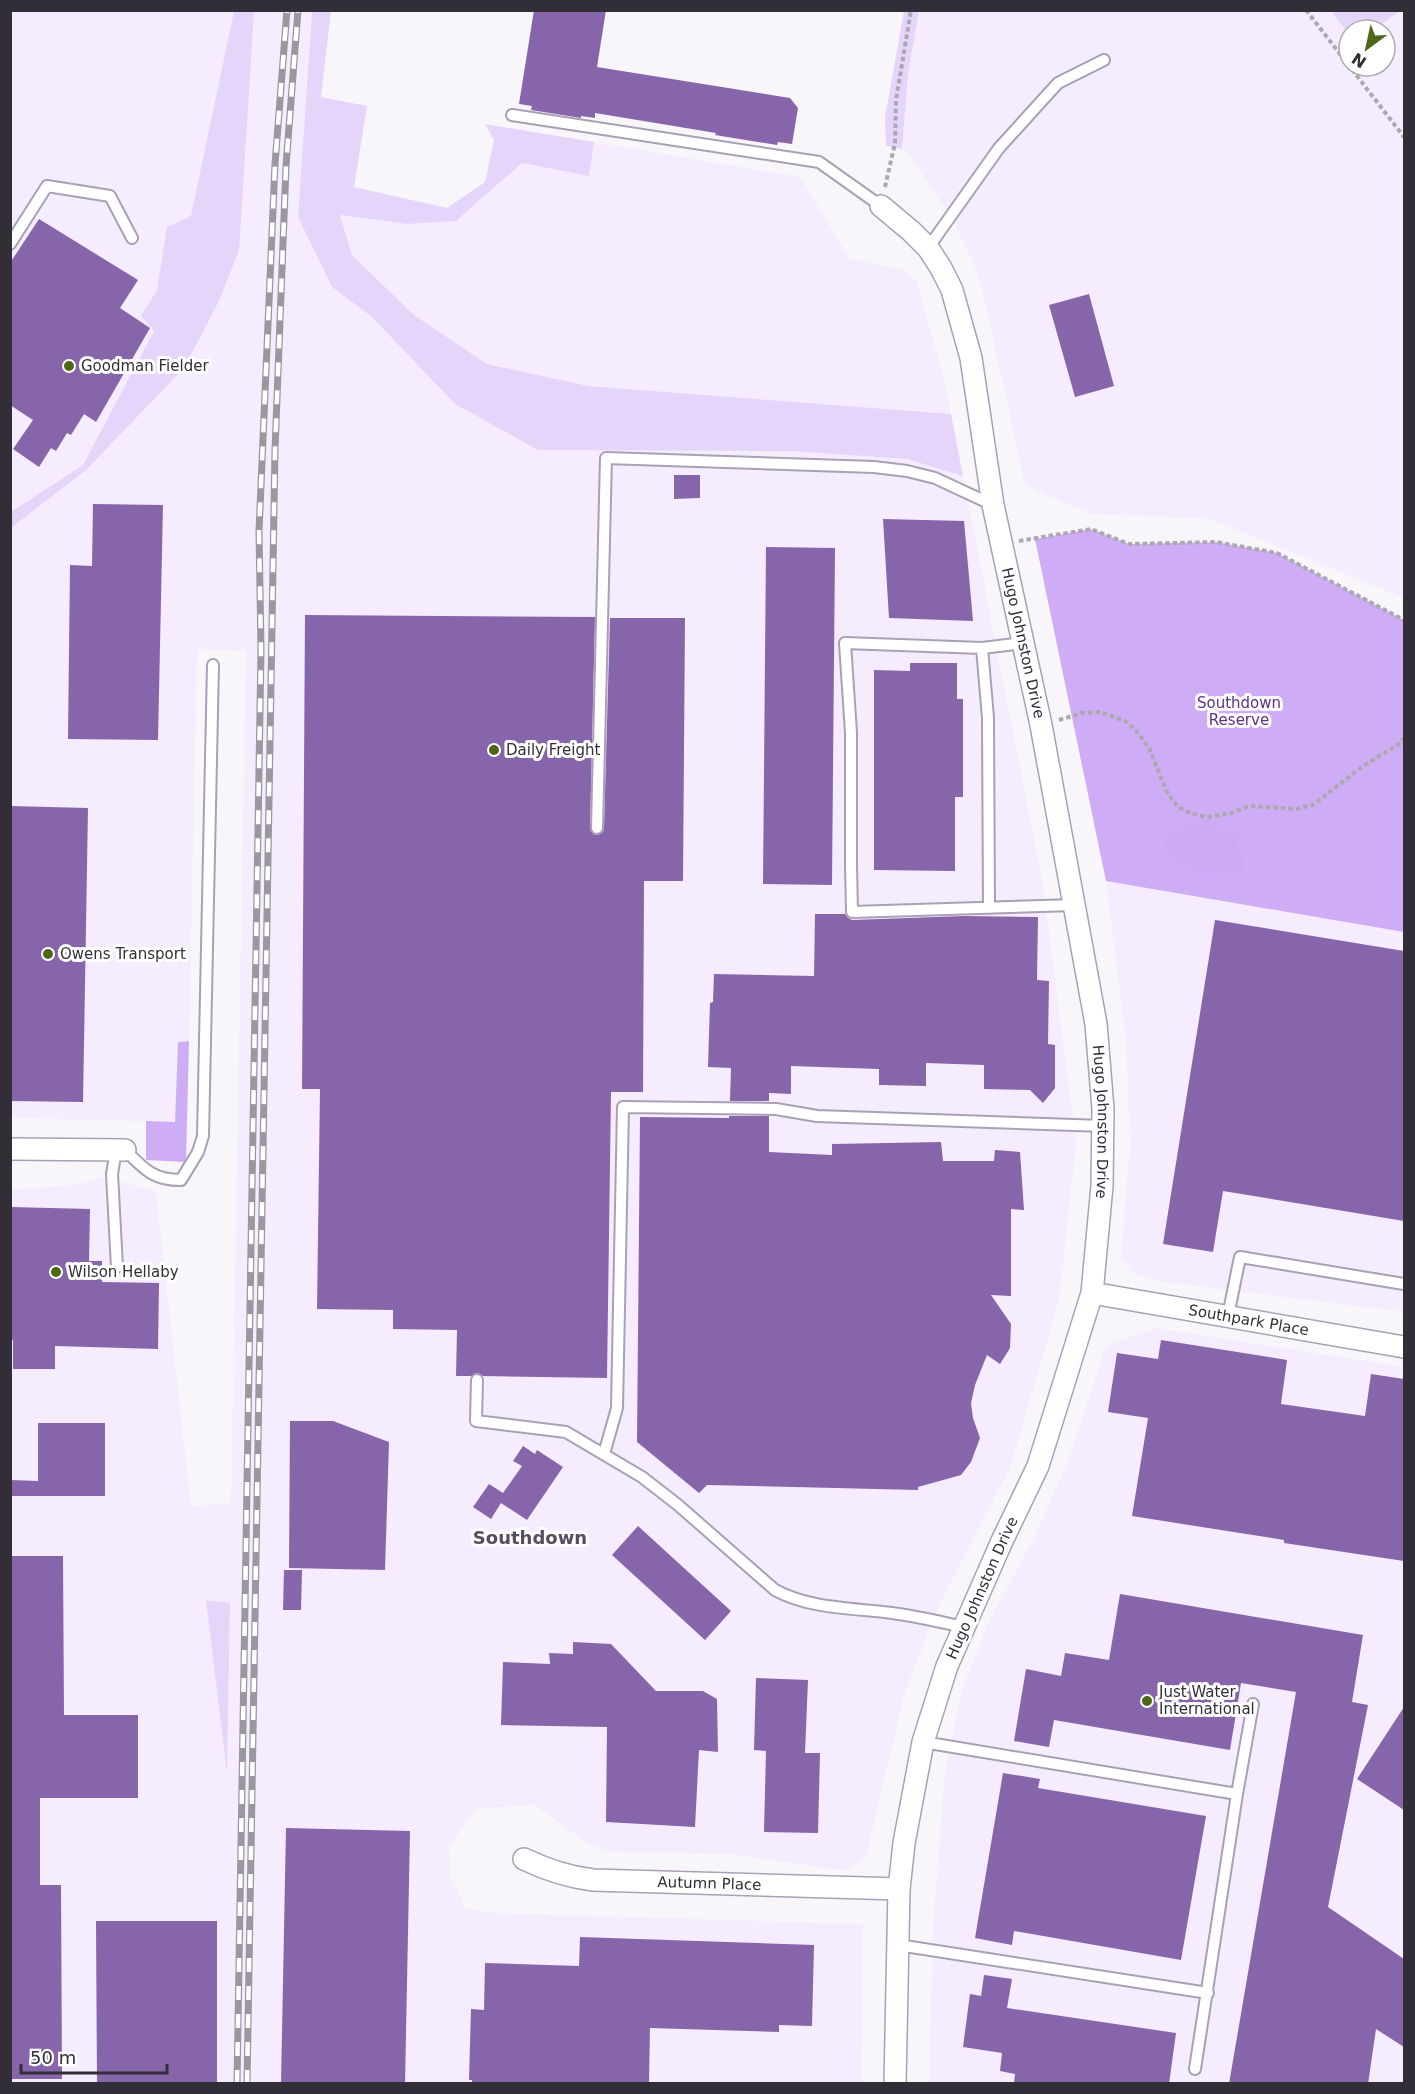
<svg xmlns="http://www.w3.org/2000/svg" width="1415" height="2094" viewBox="0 0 1415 2094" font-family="'DejaVu Sans',sans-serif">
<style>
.built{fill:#f5ecff;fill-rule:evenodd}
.green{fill:#e6d5fb}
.forest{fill:#cfacf6}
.water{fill:#cdaaf4}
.building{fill:#8765aa}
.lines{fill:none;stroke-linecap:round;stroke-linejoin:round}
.lane-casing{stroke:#aaa0b6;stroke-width:14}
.street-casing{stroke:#aaa0b6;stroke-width:24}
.path{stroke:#aba8af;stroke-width:4;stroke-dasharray:4.5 3;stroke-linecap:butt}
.lane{stroke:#fff;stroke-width:10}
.street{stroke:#fff;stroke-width:21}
.rail-casing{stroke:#9a979e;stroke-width:7}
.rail{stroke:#fff;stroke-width:4.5;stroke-dasharray:14;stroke-linecap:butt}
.poi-dot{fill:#4e6717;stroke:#fff;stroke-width:2}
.labels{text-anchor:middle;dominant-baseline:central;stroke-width:6;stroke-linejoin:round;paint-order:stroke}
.poi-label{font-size:15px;fill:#322e37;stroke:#fff;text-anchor:start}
.street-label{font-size:15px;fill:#322e37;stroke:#fff}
.park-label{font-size:15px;fill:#5d3085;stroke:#fff}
.quarter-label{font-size:18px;font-weight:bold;fill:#564d61;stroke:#fff}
</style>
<rect width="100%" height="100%" fill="#f8f6fb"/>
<!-- built -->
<path class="built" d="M11 10 234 11 201 171 238 11H312L298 217 332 286 371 316 455 404 538 450 791 451 907 459 963 476 1043 885 1076 1144 1059 1300 1011 1465 937 1610 904 1695 866 1857 846 1871 730 1854 612 1852 588 1844 535 1805 476 1809 449 1847 450 1878 466 1909 499 1913 863 1924 861 2083H11V1190L81 1184 101 1177 156 1191 191 1506 231 1503 246 651 197 649 189 1041 178 1042 175 1122 11 1118V528L86 470 107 420 83 465 11 512ZM206 1600 230 1604 227 1767 206 1601Z
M919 11H1331L1349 34V66H1385V30H1373L1400 11H1404V598L1210 519 1091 514 1025 485 982 288 973 261 950 216 909 154 902 149 908 74Z
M594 142 800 177 850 259 903 270 917 282 946 387 951 414 588 386 487 364 414 315 352 255 340 215 407 224 456 221 522 163 589 176Z
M1106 881 1404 932V1312L1164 1282 1132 1273 1121 1257 1130 1146 1126 1040Z
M1156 1328 1404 1367V2083L929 2084 933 1925 945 1773 962 1689 987 1626 1037 1532 1070 1456 1106 1346Z"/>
<!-- green -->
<path class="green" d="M234 11H254L239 250 219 301 184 368 86 470 11 528V512L83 465 154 331 141 316 157 290 167 227 191 216Z
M312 11H331L321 97 367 106 354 187 447 208 485 182 494 140 485 124 594 142 589 176 522 163 456 221 407 224 340 215 352 255 414 315 487 364 588 386 951 414 963 476 907 459 791 451 538 450 455 404 371 316 332 287 298 217Z
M904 11H919L908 74 902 149 886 146 885 117Z
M1331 11H1400L1373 30H1349V34Z
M206 1600 230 1603 227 1773Z"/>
<!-- forest -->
<path class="forest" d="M1091 529 1129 544 1216 542 1277 553 1404 620V932L1106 881 1035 539Z
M189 1041 186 1162 146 1160V1121L175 1122 178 1042Z"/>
<!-- water -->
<path class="water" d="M1209 820 1238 832 1237 851 1244 859 1243 876 1184 871 1162 847 1174 831Z"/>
<!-- building -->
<path class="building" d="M534 10H606L597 67 790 98 798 108 792 144 778 142 777 145 715 135 716 133 595 113V118L581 116V118L531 110 532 106 519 104Z
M39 219 138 280 120 308 150 328 96 422 84 414 71 435 67 433 56 451 51 448 39 467 13 449 33 420 10 405V263Z
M1089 294 1114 386 1075 397 1049 305Z
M674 475H700V498L674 499Z
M93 504 163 505 158 740 68 739 70 565 92 566Z
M883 519 964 521 973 621 889 618Z
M766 547 835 548 832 885 763 884Z
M305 615 595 617 590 828 593 834 597 835 603 832 604 828 610 618H685L683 881H644L643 1092H611L607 1378 483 1376 477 1373 471 1376H456L457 1330 393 1329V1310L317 1309 320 1089H302Z
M910 663H957V699H963V797H955V871L874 870V670L910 671Z
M10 806 88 808 83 1102 10 1101Z
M815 914H845L848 918 852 920 964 916 1038 917 1037 980 1049 981 1048 1044 1055 1045V1088L1043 1103 1030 1090 984 1089V1065L926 1063V1086L879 1085V1069L791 1066V1094L769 1093V1101H730L731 1068 708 1067 710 1003 713 1002 714 974 814 976Z
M1215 920 1404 951V1221L1223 1191 1213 1252 1163 1244Z
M729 1116H769V1152L832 1155V1144L941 1142 943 1161H994L995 1150 1020 1152 1024 1210 1011 1209V1296L991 1295 1011 1324 1010 1348 1000 1364 987 1355 975 1385 971 1403 973 1418 980 1438 971 1462 961 1475 918 1487V1490L707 1485 699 1493 637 1442 640 1117 729 1118Z
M10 1207 90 1209 89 1261H102V1282L159 1283 158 1349 55 1346V1369H13V1340H10Z
M1161 1340 1287 1360 1281 1404 1365 1416 1371 1374 1404 1379V1561L1284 1543V1540L1132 1516 1148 1418 1108 1412 1117 1353 1158 1359Z
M290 1421H333L389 1442 385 1570 289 1568Z
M38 1423H105V1496H10V1480L38 1481Z
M523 1446 535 1454 537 1450 563 1467 527 1520 501 1503 491 1519 473 1507 489 1484 503 1493 522 1466 513 1461Z
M638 1526 731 1611 705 1640 612 1555Z
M10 1556H63L64 1715H138V1798H40V1885H61L62 2079H10Z
M284 1570H302L301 1610H283Z
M1120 1594 1363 1635 1352 1702 1368 1705 1328 1907 1404 1959V2047L1376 2029 1368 2084H1229L1296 1692 1241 1683 1230 1750 1054 1720 1049 1747 1014 1741 1026 1669 1061 1676 1065 1653 1109 1660Z
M573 1642 611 1644 656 1691H703L717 1699 718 1752 699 1750 695 1827 606 1822 607 1727 501 1725 503 1662 550 1664 549 1653 573 1654Z
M756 1678 808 1680 805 1753H820L818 1833 764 1832 766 1751 754 1750Z
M1404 1707V1810L1357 1779Z
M1003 1773 1040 1779 1038 1788 1206 1816 1181 1960 1014 1931 1012 1945 975 1938Z
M286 1828 410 1831 405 2084H281Z
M96 1921H217V2084H97Z
M580 1937 814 1945 812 2026 779 2025V2032L650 2028 649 2084H472V2080H469L471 2009 484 2010 485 1963 579 1966Z
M984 1975 1012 1979 1007 2008 1176 2033 1169 2084H1014L1015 2074 1000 2071 1002 2053 963 2047 970 1994 981 1996Z"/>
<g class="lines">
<!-- lane casing -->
<g class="lane-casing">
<path id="lane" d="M512 115 819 162 881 206
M10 244 47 186 110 196 132 238
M928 248 999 148 1058 83 1104 60
M1023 643 982 648 845 643 851 733V865L852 912 1075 905
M982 648 988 718 989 908
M597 828 606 458 874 467 907 471 935 478 993 505
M116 1150 112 1174 117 1267
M125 1150C144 1169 153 1180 181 1180L198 1152 203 1136 213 665
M1228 1316 1240 1257 1404 1284
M477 1380 476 1421 566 1432 642 1477 678 1505 775 1590C810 1609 853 1608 892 1613 916 1616 940 1622 964 1627
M604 1454 617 1408 623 1107 776 1109 817 1116 1103 1126
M923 1742 1237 1794
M898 1945 1208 1993
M1195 2069 1237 1794 1253 1704"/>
</g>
<!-- street casing -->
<g class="street-casing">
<g id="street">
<path id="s1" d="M881 206 911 231 928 248 941 268 952 290 971 358 993 505 1041 725 1096 1024 1103 1109 1102 1186 1092 1293 1038 1466 1002 1541 947 1666 923 1742 904 1843 899 1889 895 2084"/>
<path d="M10 1149 125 1150"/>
<path id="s2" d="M1092 1293 1404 1347"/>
<path id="s3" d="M524 1859C547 1870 568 1877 593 1880L899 1889"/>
</g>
</g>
<!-- path -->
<path class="path" d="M1306 10 1404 137
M885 187 895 143 896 100 911 10
M1019 541 1091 529 1129 544 1216 542 1277 553 1404 620
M1059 720 1082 713 1101 712 1127 722 1139 734 1150 750 1166 790 1173 801 1180 808 1193 814 1207 817 1231 813 1249 806 1295 809 1313 805 1363 766 1399 744 1404 738"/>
<!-- lane -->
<use href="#lane" class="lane"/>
<!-- street -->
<use href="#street" class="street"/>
<!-- rail casing -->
<g class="rail-casing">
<path id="rail" d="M237 2084 261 650 259 531 275 164 287 10
M247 2084 275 450 286 166 298 10"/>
</g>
<!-- rail -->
<use href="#rail" class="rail"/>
</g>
<!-- markers -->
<g class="poi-dot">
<circle cx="69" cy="366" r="6"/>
<circle cx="494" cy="750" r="6"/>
<circle cx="48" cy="954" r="6"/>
<circle cx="56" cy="1272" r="6"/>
<circle cx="1147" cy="1701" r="6"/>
</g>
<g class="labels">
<!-- poi labels -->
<g class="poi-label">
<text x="81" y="366">Goodman Fielder</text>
<text x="506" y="750">Daily Freight</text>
<text x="60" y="954">Owens Transport</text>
<text x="68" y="1272">Wilson Hellaby</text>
<text x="1159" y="1692">Just Water<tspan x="1159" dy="17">International</tspan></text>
</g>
<!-- street labels -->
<g class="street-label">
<text stroke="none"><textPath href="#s1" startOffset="472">Hugo Johnston Drive</textPath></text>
<text stroke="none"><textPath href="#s1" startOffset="958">Hugo Johnston Drive</textPath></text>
<text stroke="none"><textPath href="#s2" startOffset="159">Southpark Place</textPath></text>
<text transform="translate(982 1588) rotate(-66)">Hugo Johnston Drive</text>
<text stroke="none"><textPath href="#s3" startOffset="189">Autumn Place</textPath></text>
</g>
<!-- park labels -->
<g class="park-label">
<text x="1239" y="703">Southdown<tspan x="1239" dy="17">Reserve</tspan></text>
</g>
<!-- quarter labels -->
<g class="quarter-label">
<text x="530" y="1537">Southdown</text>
</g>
</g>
<!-- border -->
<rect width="1415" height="2094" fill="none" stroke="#322e37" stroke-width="24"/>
<!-- north arrow -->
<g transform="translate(1367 48) rotate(213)"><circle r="28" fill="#ffffff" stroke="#adabaf" stroke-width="1.5"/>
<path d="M0-4.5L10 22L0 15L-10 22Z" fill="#4e6717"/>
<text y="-9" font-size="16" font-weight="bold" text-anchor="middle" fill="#322e37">N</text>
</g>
<!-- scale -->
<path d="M21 2064v9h146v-9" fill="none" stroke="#322e37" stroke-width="3"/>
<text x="30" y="2064" font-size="18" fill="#322e37" stroke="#ffffff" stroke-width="4.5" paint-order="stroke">50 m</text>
</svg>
